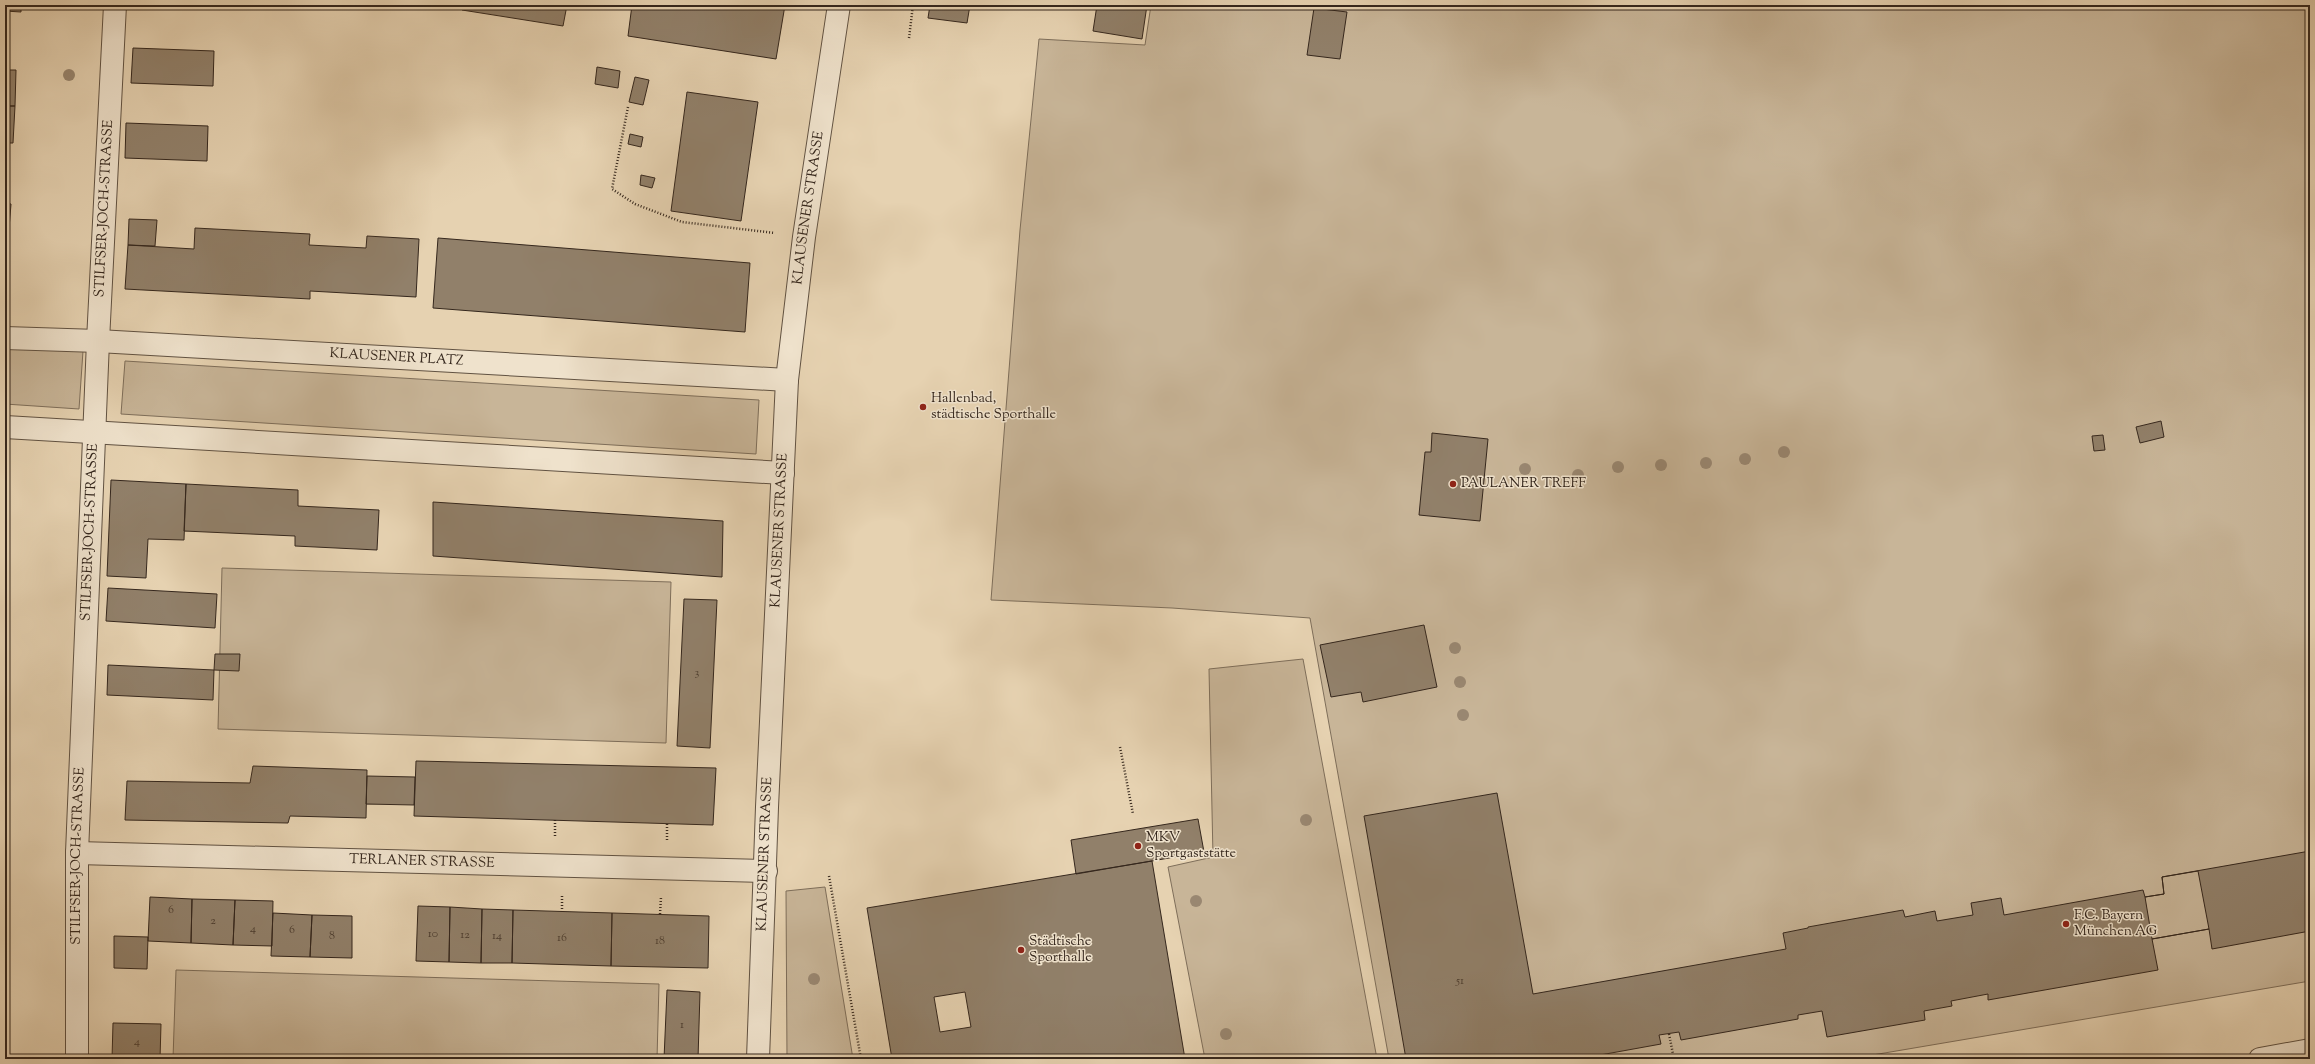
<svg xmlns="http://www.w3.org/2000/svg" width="2315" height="1064" viewBox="0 0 2315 1064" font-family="'Sorts Mill Goudy',serif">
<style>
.green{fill:#c8b598;stroke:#7e6e5a}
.building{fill:#91806a;stroke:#35271d;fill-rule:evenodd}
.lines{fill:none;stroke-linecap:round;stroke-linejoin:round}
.minor-casing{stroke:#615242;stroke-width:24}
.path{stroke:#35271d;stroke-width:2.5;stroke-dasharray:1 2;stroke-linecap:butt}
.minor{stroke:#efe2cc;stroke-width:22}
.tree{fill:#998771}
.poi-dot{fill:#8f2418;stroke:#efe2cc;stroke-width:1.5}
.labels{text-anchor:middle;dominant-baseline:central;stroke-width:3;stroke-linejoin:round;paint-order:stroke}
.number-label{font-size:12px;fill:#4c3d30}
.street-label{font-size:14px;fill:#35271d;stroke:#efe2cc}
.poi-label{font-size:14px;fill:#35271d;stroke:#efe2cc;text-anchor:start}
</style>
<rect width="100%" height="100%" fill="#e6d2b1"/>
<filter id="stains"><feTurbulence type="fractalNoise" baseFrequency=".005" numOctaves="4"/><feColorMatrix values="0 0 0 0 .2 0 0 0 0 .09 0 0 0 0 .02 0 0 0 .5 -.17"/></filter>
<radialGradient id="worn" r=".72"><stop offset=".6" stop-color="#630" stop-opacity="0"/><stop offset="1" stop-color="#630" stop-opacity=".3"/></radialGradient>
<!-- green -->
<path class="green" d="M1151 5H2310V981L1849 1059H1389L1310 618 1172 608 991 600 1020 230 1039 39 1145 45Z
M5 347 83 351 79 409 5 404Z
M125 361 759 400 756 454 121 414Z
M222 568 671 582 666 743 218 729Z
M1303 659 1377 1059H1205L1168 867 1213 857 1209 669Z
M825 887 853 1059H787L786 891Z
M176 970 659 984 657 1059H173Z"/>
<!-- building -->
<path class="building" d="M5 5H21V12L5 11Z
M462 5H567L563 26 462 10Z
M632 5H785L776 59 628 36Z
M930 5H970L967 23 928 18Z
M1097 5H1147L1142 39 1093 31Z
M1314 8 1347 12 1340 59 1307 55Z
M133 48 214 51 213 86 131 83Z
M597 67 620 71 618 88 595 84Z
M5 70H16L15 106H5Z
M635 77 649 80 643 105 629 102Z
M687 92 758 102 741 221 671 211Z
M5 106H15L13 143H5Z
M126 123 208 126 207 161 125 158Z
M630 134 643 137 641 147 628 144Z
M641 175 655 178 652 188 640 185Z
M5 203 11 204 8 241H5Z
M129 219 157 220 155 246 128 245Z
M195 228 310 234 309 245 366 248 367 236 419 239 416 297 310 291V299L125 289 128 245 194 249Z
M438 238 750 263 745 332 433 308Z
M5 241H8L5 279Z
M2161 421 2164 437 2140 443 2136 427Z
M1432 433 1488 439 1480 521 1419 515 1425 452H1431Z
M2103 435 2105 450 2094 451 2092 436Z
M111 480 186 484 184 540 148 539 146 578 107 576Z
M186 484 298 490V506L379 510 377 550 295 546V536L184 531Z
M433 502 723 521 722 577 433 556Z
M108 588 217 594 215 628 106 621Z
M684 599 717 600 710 748 677 746Z
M1424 625 1437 687 1363 702 1361 692 1331 697 1320 645Z
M215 654H240L239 671 214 670Z
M108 665 214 670 213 700 107 695Z
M416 761 716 768 713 825 414 816Z
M253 766 367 770 366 818 290 816 288 823 125 820 127 781 250 783Z
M367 776 415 777 414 805 366 804Z
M1497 793 1533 994 1786 949 1783 933 1808 928V927L1903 910 1905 917 1935 911 1937 921 1973 915 1971 903 2001 898 2004 915 2143 890 2145 897 2164 894 2162 877 2310 851V931L2212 949 2209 929 2152 939 2158 970 1988 1000V994L1951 1001 1952 1006 1924 1011 1925 1020 1827 1037 1822 1011 1798 1015V1019L1681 1040 1679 1032 1659 1035 1661 1044 1578 1059H1406L1364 816Z
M1198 819 1204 852 1076 874 1071 840Z
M1152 861 1185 1059H892L867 908ZM965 992 971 1027 940 1032 934 997Z
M2198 871 2209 929 2152 939 2145 897 2164 894 2162 877Z
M150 897 192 899 191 943 148 941Z
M192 899 235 900 233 945 191 943Z
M235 900 273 901 272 946 233 945Z
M418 906 450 907 449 962 416 961Z
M450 907 482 909 481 963 449 962Z
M482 909 513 910 512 963H481Z
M513 910 612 913 611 966 512 963Z
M273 913 312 915 310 957 271 956Z
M612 913 709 916 708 968 611 966Z
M312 915 352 916V958L310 957Z
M114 936 148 937 147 969 114 968Z
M667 990 700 992 698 1059H664Z
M113 1023 161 1024 160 1059H112Z"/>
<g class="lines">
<!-- minor casing -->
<g class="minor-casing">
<g id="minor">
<path id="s1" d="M5 338 98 341 787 380"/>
<path d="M5 427 783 473"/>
<path id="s2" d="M77 853 766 871"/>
<path id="s3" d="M77 1059V853L98 341 115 5"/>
<path id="s4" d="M758 1059 767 807 787 380 804 237 839 5"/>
<path d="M2260 1059 2310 1050"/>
</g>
</g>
<!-- path -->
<path class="path" d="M909 38 913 5
M628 107 612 189 635 204 682 222 775 233
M1120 747 1133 814
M667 824V840
M555 836V820
M829 876 861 1059
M562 912V894
M660 914 661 897
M1669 1034 1674 1059"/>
<!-- minor -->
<use href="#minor" class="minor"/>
</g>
<!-- trees -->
<g class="tree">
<circle cx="69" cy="75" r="6"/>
<circle cx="1784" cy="452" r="6"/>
<circle cx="1745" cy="459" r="6"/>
<circle cx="1706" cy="463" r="6"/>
<circle cx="1661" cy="465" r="6"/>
<circle cx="1618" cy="467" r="6"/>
<circle cx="1525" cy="469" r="6"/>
<circle cx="1578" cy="475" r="6"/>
<circle cx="1455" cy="648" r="6"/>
<circle cx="1460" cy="682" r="6"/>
<circle cx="1463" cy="715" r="6"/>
<circle cx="1306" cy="820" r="6"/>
<circle cx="1196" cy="901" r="6"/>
<circle cx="814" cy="979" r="6"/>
<circle cx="1226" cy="1034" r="6"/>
</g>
<!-- markers -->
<g class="poi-dot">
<circle cx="923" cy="407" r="4"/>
<circle cx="1453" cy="484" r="4"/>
<circle cx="1138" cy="846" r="4"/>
<circle cx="2066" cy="924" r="4"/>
<circle cx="1021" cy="950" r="4"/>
</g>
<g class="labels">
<!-- number labels -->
<g class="number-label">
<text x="697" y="673">3</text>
<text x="171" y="910">6</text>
<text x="213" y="921">2</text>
<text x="253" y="929">4</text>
<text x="292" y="930">6</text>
<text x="433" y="934">10</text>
<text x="465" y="935">12</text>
<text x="332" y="936">8</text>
<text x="497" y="936">14</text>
<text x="562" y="938">16</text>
<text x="660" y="941">18</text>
<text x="1460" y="981">51</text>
<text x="682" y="1025">1</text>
<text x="137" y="1042">4</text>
</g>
<!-- street labels -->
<g class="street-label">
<text stroke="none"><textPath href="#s3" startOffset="851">STILFSER-JOCH-STRASSE</textPath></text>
<text stroke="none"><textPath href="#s4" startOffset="853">KLAUSENER STRASSE</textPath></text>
<text stroke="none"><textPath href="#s1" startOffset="392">KLAUSENER PLATZ</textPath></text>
<text stroke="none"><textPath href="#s4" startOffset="529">KLAUSENER STRASSE</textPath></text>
<text stroke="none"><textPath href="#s3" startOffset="527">STILFSER-JOCH-STRASSE</textPath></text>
<text stroke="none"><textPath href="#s4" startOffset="205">KLAUSENER STRASSE</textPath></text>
<text stroke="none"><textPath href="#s3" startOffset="203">STILFSER-JOCH-STRASSE</textPath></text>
<text stroke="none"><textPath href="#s2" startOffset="345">TERLANER STRASSE</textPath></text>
</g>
<!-- poi labels -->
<g class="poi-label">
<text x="931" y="399">Hallenbad,<tspan x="931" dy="16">städtische Sporthalle</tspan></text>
<text x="1461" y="484">PAULANER TREFF</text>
<text x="1146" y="838">MKV<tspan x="1146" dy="16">Sportgaststätte</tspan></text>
<text x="2074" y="916">F.C. Bayern<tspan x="2074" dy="16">München AG</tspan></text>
<text x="1029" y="942">Städtische<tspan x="1029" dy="16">Sporthalle</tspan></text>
</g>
</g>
<!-- margin -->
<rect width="2315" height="1064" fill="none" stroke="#e6d2b1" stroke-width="20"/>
<rect x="6" y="6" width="2303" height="1052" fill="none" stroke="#35271d" stroke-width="2"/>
<rect x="10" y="10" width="2295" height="1044" fill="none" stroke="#35271d"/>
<rect width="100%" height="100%" filter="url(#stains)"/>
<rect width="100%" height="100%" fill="url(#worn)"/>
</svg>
